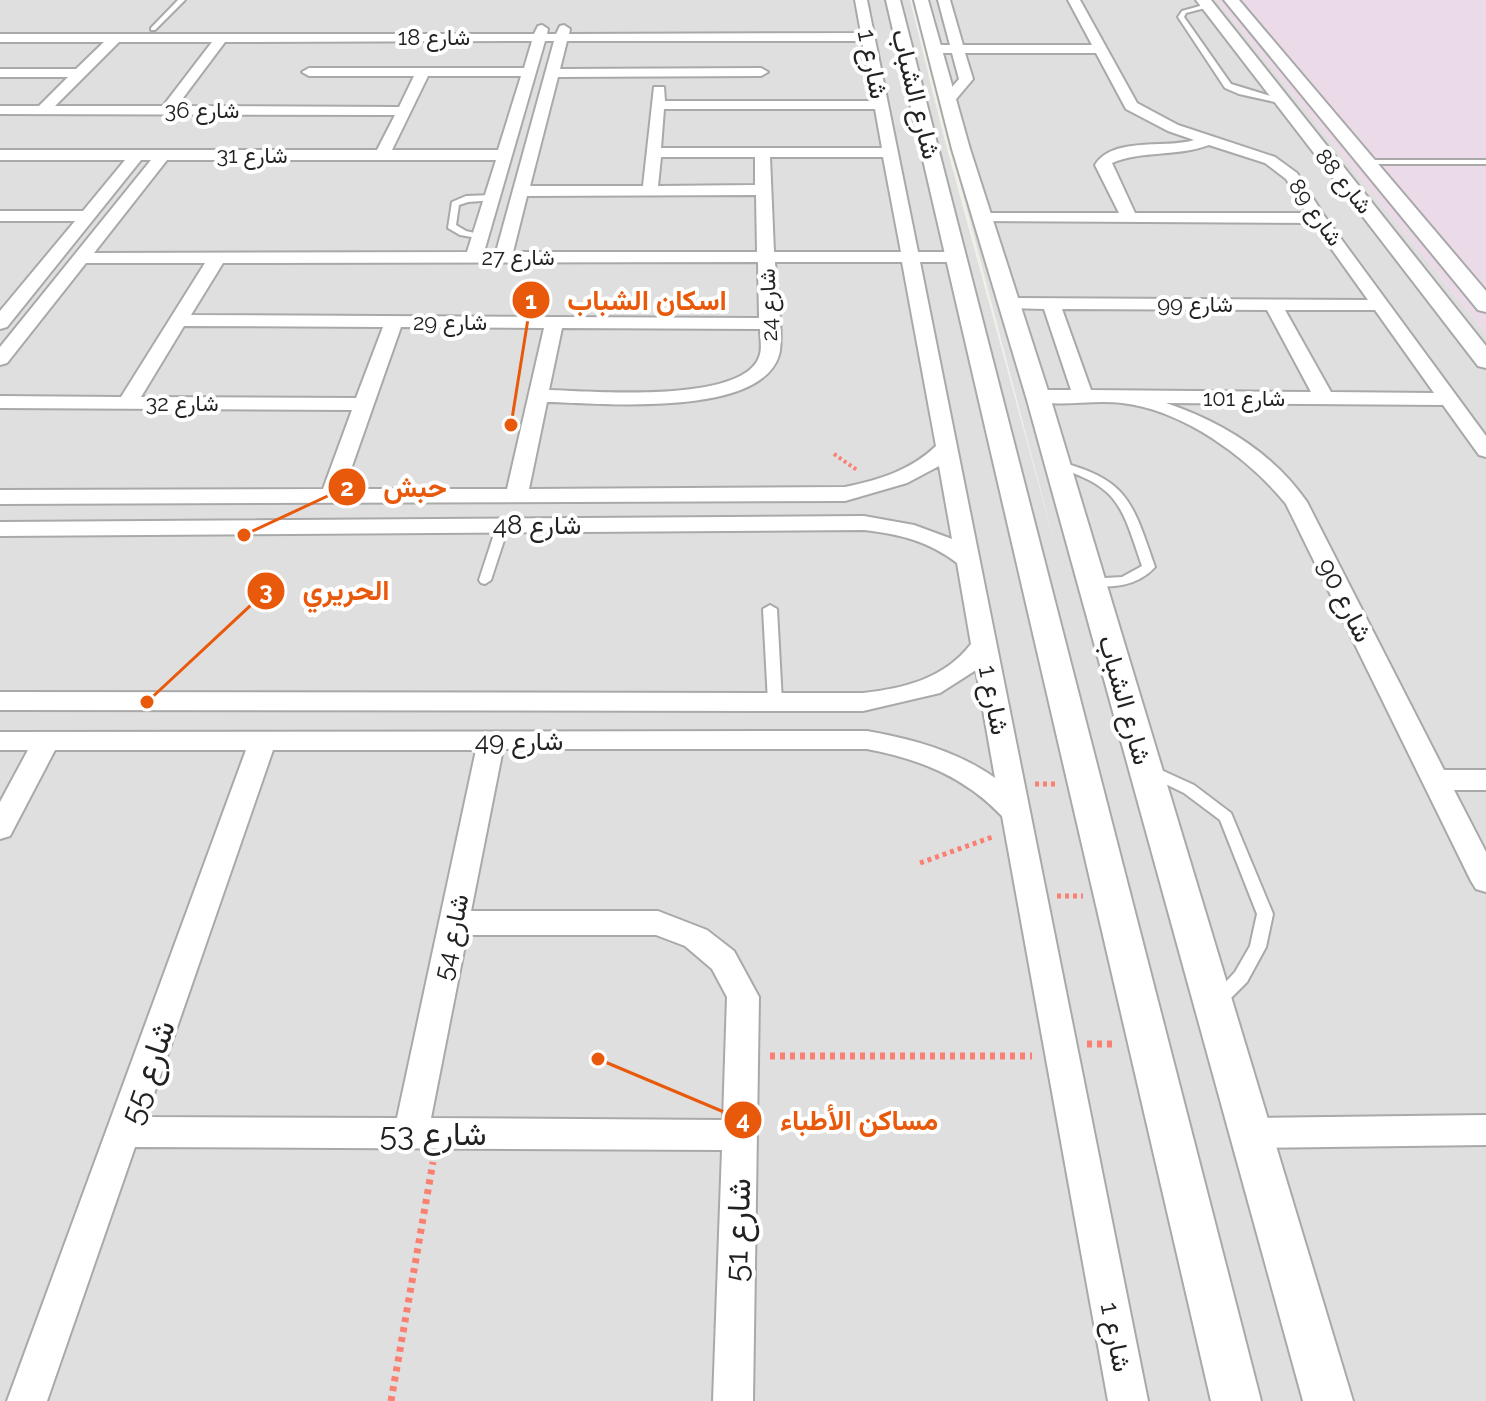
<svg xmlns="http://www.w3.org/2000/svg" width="1486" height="1401" viewBox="0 0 1486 1401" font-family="Raleway,Vazirmatn,sans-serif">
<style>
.residential{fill:#e0dfdf}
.industrial{fill:#ebdbe8}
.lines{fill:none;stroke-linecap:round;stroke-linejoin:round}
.service-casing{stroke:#a9a9a9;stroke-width:4}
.minor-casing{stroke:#a9a9a9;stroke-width:4}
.tertiary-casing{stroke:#a9a9a9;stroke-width:4}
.path-far2{stroke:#fa8072;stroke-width:4;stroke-dasharray:3 3;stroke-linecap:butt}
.path-far1{stroke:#fa8072;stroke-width:5;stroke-dasharray:4 4;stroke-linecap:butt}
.path{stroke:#fa8072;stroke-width:7;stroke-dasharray:5 5;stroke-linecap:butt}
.service{fill:#fff;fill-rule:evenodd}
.minor{fill:#fff;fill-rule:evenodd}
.tertiary{fill:#fff;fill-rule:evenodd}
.labels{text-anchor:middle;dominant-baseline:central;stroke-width:8;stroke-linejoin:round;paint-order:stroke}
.far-street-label{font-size:22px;fill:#222;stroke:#fff}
.street-label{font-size:26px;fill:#222;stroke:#fff}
.near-street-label{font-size:32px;fill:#222;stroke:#fff}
.leader{fill:none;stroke:#e8590c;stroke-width:3}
.callout-dot{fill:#e8590c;stroke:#fff;stroke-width:3}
.mark-label{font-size:24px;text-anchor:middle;font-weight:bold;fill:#fff}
.callout-label{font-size:28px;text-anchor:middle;font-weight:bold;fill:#e8590c;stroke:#fff;stroke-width:8;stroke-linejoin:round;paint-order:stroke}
</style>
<rect width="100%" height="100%" fill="#f2efe9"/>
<!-- residential -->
<path class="residential" d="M0 0H910L943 134 1058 556 912 0H1217L1486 334V1401H0Z"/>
<!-- industrial -->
<path class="industrial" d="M1217 0H1486V334Z"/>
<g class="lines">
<!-- service casing -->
<g class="service-casing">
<path id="service" d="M178 0H185L155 30H151V28Z
M1207 4 1209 7 1186 13 1184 17 1231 84 1284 100V104L1239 94 1225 88 1178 17 1182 11Z
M1363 160H1486V164H1366L1362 162Z
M492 195 495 196V200L468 202 459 205 456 225 466 231 483 235V239L460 235 448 228 452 202 466 196Z
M1056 461C1128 479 1132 501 1155 567 1138 586 1111 589 1087 585L1085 582 1087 579 1122 577 1142 566C1121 504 1119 486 1052 466V462Z
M503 521 509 525 491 580 485 584 481 583 479 580 497 525Z
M770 605 777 609 782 702 775 707 768 702 763 609Z
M1148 764 1194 785 1231 813 1273 914 1266 947 1247 982 1223 1006 1217 1008 1211 1006 1208 1001 1235 972 1250 946 1257 914 1220 820 1184 793 1143 773 1141 769Z"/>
</g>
<!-- minor casing -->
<g class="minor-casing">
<path id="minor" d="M855 0H867L918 252H956L965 257 956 262H920L1148 1401H1108L1002 816C965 777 920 759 867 749H503L471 911H658L707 930 734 951 759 997 753 1401H713L722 1150 135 1147 47 1401H7L246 750H55L10 836 0 839V802L28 750H0V732L867 731C912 739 957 751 995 778L976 670 940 693 863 711 0 710V692L863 693C905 688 944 679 971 644L957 563C929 541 899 534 864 530L0 536V522L864 516 914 525 952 539 939 466 907 483 845 501 0 504V490L323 489 352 410 0 408V396L121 397 205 263H86L7 363 0 365V347L151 160H141L7 327 0 329V311L75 221H0V211H83L125 160H0V150H377L395 115 0 114V106H39L68 77H0V69H76L104 42H0V34H534L538 26 542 25 548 29 547 34H556L560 26 564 25 570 29 569 34 861 33ZM532 41 524 68H309L302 72 309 76H414L399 107 177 106 225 42ZM545 41H554L496 252H484ZM567 41H862L873 101H665L664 87H654L643 186H530L558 77 761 76 768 72 761 68 560 69ZM119 42H212L163 106H55ZM428 76H521L498 150H392ZM664 109H875L882 148H661ZM661 157H755V185L658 186ZM770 157H883L901 252H774ZM167 160H496L467 252 94 253ZM756 195 757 252H513L527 196ZM758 262 759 318 191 315 223 263ZM775 262H902L936 446C910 471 878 480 845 487L529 489 547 402C598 403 760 419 779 355 784 338 776 283 775 262ZM184 326 383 327 356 398 141 397ZM401 327 544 328 507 489H344ZM562 328 760 329C760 337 762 347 760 354 748 405 590 391 549 390ZM273 750H476L397 1118 146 1117ZM467 935H656L685 946 712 969 727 997 723 1120 431 1118Z
M938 0H950L963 45H1092L1068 0H1080L1137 103 1178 125 1275 157 1297 173 1325 217 1486 436V457L1479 455 1443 405 1166 403C1222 422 1273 453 1307 502L1444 770H1486V790H1454L1486 852V892L1476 889 1471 881 1286 504C1248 457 1183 410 1122 403 1092 399 1059 408 1030 400L1027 396 1037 390H1071L1044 309 1008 308 999 303 1008 298 1368 300 1313 223 976 221V215L982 213H1119L1095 165C1113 136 1166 149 1194 140L1168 131 1126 109 1096 53H965L973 79 952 104H942L940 101 959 79 952 53H934L928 49 934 45H950ZM1209 145 1265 163 1286 179 1307 213H1135L1112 163C1142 150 1177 157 1209 145ZM1062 309 1267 310 1311 392 1091 390ZM1285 310H1375L1434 393 1331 392Z
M1486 1115V1145L1251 1148 1239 1144 1234 1133 1239 1122 1251 1118Z"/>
</g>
<!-- tertiary casing -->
<g class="tertiary-casing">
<path id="tertiary" d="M886 0H900L1261 1401H1211Z
M914 0H928L970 149 1051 400 1353 1401H1303L1027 400 952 149Z
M1196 0H1211L1486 346V368L1478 366Z
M1224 0H1239L1486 291V312L1478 310Z"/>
</g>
<!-- path-far2 -->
<path class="path-far2" d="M834 454 857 470"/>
<!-- path-far1 -->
<path class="path-far1" d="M1035 784H1057
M920 863 995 836
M1057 896H1083"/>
<!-- path -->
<path class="path" d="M1087 1044H1117
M770 1056H1032
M391 1401 433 1162"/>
<!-- service -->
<use href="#service" class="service"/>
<!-- minor -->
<use href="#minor" class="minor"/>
<!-- tertiary -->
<use href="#tertiary" class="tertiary"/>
</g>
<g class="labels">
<!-- far-street labels -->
<g class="far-street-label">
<text x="434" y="37">شارع 18</text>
<text x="202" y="110">شارع 36</text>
<text x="252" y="155">شارع 31</text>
<text transform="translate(1344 181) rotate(51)">شارع 88</text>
<text transform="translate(1316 212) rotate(55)">شارع 89</text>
<text x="518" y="257">شارع 27</text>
<text x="1195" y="304">شارع 99</text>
<text transform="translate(768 305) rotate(-92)">شارع 24</text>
<text x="450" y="322">شارع 29</text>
<text x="1244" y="398">شارع 101</text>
<text x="182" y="403">شارع 32</text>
</g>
<!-- street labels -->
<g class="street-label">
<text transform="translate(873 64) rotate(79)">شارع 1</text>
<text transform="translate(916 94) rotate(76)">شارع الشباب</text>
<text x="537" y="525">شارع 48</text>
<text transform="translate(1345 600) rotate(63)">شارع 90</text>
<text transform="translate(994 700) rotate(79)">شارع 1</text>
<text transform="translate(1125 700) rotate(74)">شارع الشباب</text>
<text x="519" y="741">شارع 49</text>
<text transform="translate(451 937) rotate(-78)">شارع 54</text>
<text transform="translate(1116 1337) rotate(79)">شارع 1</text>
</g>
<!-- near-street labels -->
<g class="near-street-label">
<text transform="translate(147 1072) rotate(-71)">شارع 55</text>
<text x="433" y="1133">شارع 53</text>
<text transform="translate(737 1230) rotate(-88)">شارع 51</text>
</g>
</g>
<!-- callouts -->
<path class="leader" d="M511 425L531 300M244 535L347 487M147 702L266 591M598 1059L743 1120"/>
<g class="callout-dot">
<circle cx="511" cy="425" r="8"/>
<circle cx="244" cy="535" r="8"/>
<circle cx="147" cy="702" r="8"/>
<circle cx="598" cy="1059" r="8"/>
<circle cx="531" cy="300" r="20"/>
<circle cx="347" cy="487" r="20"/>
<circle cx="266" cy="591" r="20"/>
<circle cx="743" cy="1120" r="20"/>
</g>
<g class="mark-label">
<text x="531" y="309">1</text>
<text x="347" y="496">2</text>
<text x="266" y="599">3</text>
<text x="743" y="1129">4</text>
</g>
<g class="callout-label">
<text x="647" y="310">اسكان الشباب</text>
<text x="415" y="497">حبش</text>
<text x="346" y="600">الحريري</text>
<text x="859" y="1130">مساكن الأطباء</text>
</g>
</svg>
